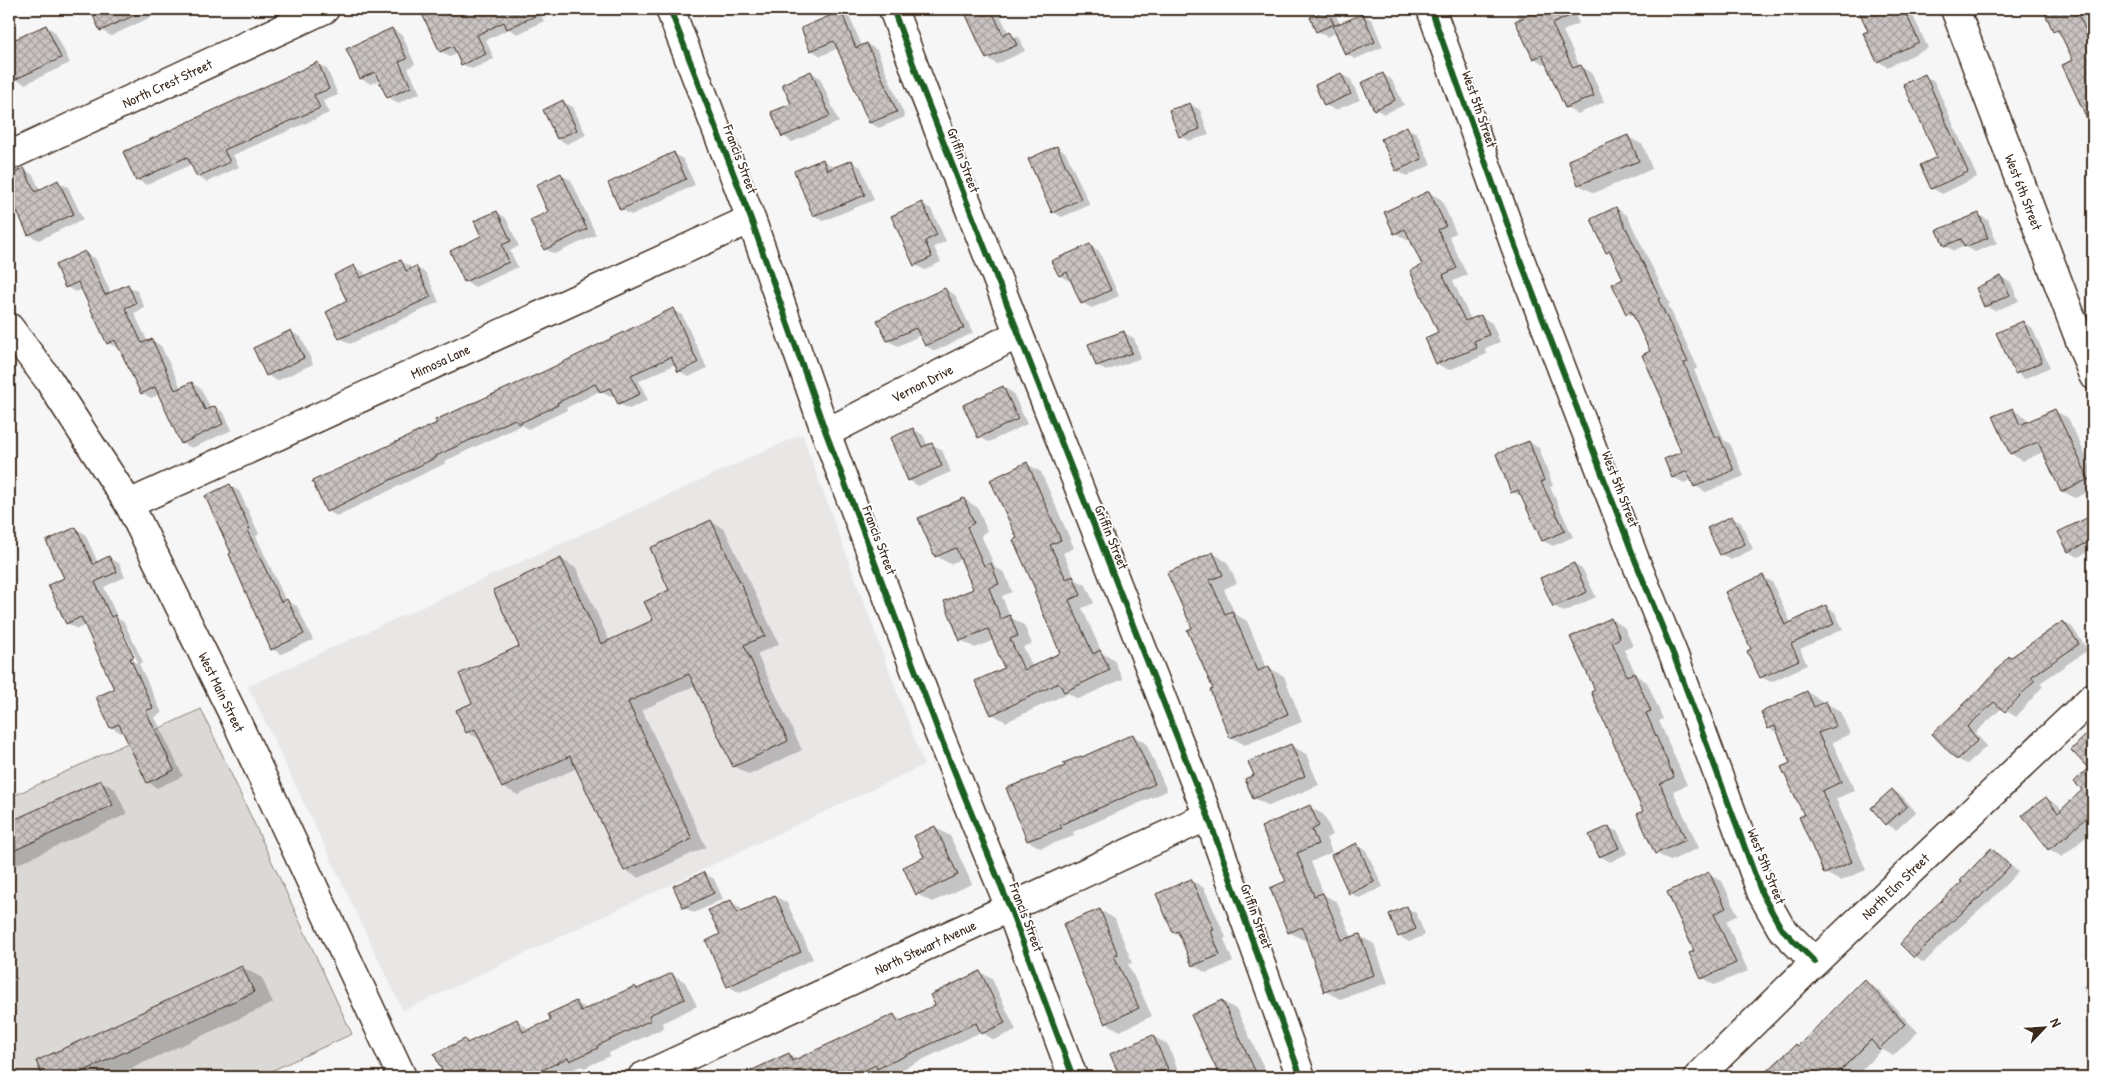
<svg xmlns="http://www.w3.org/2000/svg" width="2102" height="1086" viewBox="0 0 2102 1086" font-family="'Patrick Hand',sans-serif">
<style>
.built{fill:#e9e7e6}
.garden{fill:#dbd9d6;stroke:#8b827a}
.shadow{fill:#0003;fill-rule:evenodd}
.building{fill:url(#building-cross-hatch);stroke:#3b2a1e}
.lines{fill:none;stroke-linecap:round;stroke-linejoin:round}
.minor-casing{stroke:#3b2a1e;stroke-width:31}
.major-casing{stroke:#3b2a1e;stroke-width:31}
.minor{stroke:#fff;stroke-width:28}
.major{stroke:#fff;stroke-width:28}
.cycleway-casing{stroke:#fff;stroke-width:9}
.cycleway{stroke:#1b5e20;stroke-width:6}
.labels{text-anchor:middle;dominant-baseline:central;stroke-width:4;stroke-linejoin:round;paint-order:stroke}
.street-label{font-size:14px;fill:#3b2a1e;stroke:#fff}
</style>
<defs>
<pattern id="building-cross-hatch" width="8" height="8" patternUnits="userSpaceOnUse" patternTransform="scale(1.25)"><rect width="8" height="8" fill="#c9c3c1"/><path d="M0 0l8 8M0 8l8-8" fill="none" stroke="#a49f9c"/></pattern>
</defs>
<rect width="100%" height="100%" fill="#f7f6f6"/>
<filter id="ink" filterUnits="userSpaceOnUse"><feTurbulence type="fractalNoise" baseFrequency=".02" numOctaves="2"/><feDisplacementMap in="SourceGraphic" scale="10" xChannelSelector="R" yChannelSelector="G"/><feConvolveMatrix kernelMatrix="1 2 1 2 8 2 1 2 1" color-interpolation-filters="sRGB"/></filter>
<g filter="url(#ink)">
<!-- built -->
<path class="built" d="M802 434 924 765 403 1011 248 686Z"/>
<!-- garden -->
<path class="garden" d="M201 709 352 1034 258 1077H9V798Z"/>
<!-- shadow -->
<path class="shadow" d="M92 9H168L111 36 101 30Z
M436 9H546L539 12 544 21 518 34 509 29 486 40 494 59 472 69 462 64 458 53 450 57 441 51 424 14Z
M981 9H994L998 11 1009 34 1020 38 1025 51 997 64 987 58 967 15Z
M1515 9H1572L1579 23 1563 31 1580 67 1592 73 1604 102 1578 114 1566 107 1548 64 1545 65 1534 58Z
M1859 9H1910L1928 48 1887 67 1878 61 1870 31Z
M2044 9H2087L2093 22V135L2079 102 2081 101 2074 60 2063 35 2054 31Z
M1327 11 1337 17 1340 24 1363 15 1372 20 1383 47 1355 59 1346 54 1337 32 1327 37 1317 31Z
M841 12 850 18 862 46 867 44 877 50 905 117 879 128 870 123 838 48 821 56 811 50Z
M46 26 55 32 70 63 25 84 15 79 9 66V44Z
M392 29 402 35 415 64 408 68 420 93 398 103 388 97 380 80 371 84 361 79 348 50Z
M318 64 327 69 338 95 323 101 329 113 233 155 239 167 207 182 198 176 192 164 147 185 137 180Z
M811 72 820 78 839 122 792 142 783 136 792 104Z
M1341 74 1351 80 1360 100 1335 110 1325 105Z
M1383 74 1392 80 1404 105 1384 114 1375 109Z
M1925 76 1934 81 1977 177 1942 194 1932 188 1938 157Z
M563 102 573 107 586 135 567 144 558 139Z
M1190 104 1200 110 1209 135 1189 141 1180 136Z
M1407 128 1417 133 1431 165 1407 176 1397 171 1382 139Z
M1628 137 1643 145 1652 169 1594 193 1579 185 1569 161Z
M1057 147 1066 153 1090 205 1062 217 1053 212Z
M674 154 683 159 695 185 631 215 621 209Z
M822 160 832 166 833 169 852 162 861 167 874 200 823 221 814 215Z
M24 169 33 175 40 190 58 182 68 187 83 219 39 240 29 235 9 191V176Z
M561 175 571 180 596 235 555 254 545 249 550 212Z
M1429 193 1441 199 1456 233 1449 236 1467 275 1453 281 1471 320 1480 316 1492 323 1500 342 1485 348 1487 354 1449 370 1437 364 1440 333 1424 266 1411 238 1407 240 1395 233Z
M922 203 931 209 946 241 934 247 941 262 925 270 915 265Z
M1616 208 1627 215 1670 304 1668 305 1698 368 1694 370 1724 440 1730 444 1744 476 1706 492 1695 486 1692 479 1684 483 1673 477 1683 453 1664 402 1651 352 1636 318 1627 313 1625 280 1613 255 1607 252Z
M497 212 506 218 519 246 510 251 518 267 475 287 465 281 483 237Z
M1979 215 1988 220 1997 243 1975 252 1965 246 1954 251 1945 245Z
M1090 245 1099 251 1119 296 1092 308 1082 303 1072 280 1069 281 1059 275Z
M85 253 95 258 111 293 128 286 137 291 145 308 134 313 148 342 152 340 161 346 181 388 192 383 201 389 211 409 215 407 224 413 232 430 192 448 182 443 160 394 151 398 142 393 120 347 117 348 108 343 83 289 76 292 66 287Z
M400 261 410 266 412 270 416 268 426 273 439 302 350 344 340 338 354 267 364 272 366 277Z
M2001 277 2011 283 2019 301 1995 311 1985 306Z
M945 289 955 295 973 333 935 351 926 346 921 335 898 346 888 341 879 320Z
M673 310 682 315 707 368 689 377 679 371 676 364 639 381 648 400 629 409 619 404 615 395 610 397 600 391 566 408 567 410 528 429 522 425 445 461 446 463 337 516 327 511 544 373Z
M2023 322 2032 328 2050 367 2025 379 2016 373Z
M291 332 301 337 313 364 277 381 267 375Z
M1124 333 1134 338 1141 358 1106 371 1097 365Z
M1003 387 1013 393 1027 424 989 442 979 437Z
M2012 409 2025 417 2028 423 2055 411 2068 418 2093 471V490L2075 498 2062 491 2043 452 2023 461 2011 454Z
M913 429 923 435 928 446 932 444 942 450 951 472 918 486 909 480Z
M1529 442 1539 448 1553 486 1550 487 1573 537 1553 546 1543 541 1523 497 1512 492Z
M1027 464 1041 472 1074 548 1063 553 1075 579 1086 585 1094 603 1082 608 1102 653 1114 660 1123 679 1078 699 1068 693 1006 722 992 714 1006 668 994 640 975 648 961 640 975 590 962 559 950 564 936 556 964 499 978 508 987 531 981 535 995 567 1005 573 1012 592 1002 596 1010 617 1024 625 1032 644 1023 647 1033 667 1061 654 1019 539Z
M230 486 239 491 259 534 256 536 286 601 297 606 313 640 281 654 272 649 233 553Z
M1732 518 1741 523 1753 549 1731 560 1721 554Z
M2091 518 2093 519V549L2078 557 2069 551Z
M711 521 725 530 779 644 757 654 802 750 749 775 734 766 696 685 642 710 706 847 639 878 625 870 577 768 518 795 503 787 481 740 467 732 474 704 520 646 561 559 576 568 610 642 654 621Z
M76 529 85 534 98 563 109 558 119 563 125 577 104 587 118 619 124 622 143 662 139 664 162 713 155 717 183 776 157 788 148 782 124 731 121 733 111 727 116 690 86 625 77 629 67 623 50 585 65 578ZM115 619H118L138 662 135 663Z
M1213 553 1227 562 1237 583 1224 589 1235 614 1247 621 1267 668H1269L1284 676 1302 722 1245 745 1231 737 1193 629Z
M1574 564 1583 570 1596 597 1564 612 1554 606Z
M1763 576 1772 582 1791 623 1826 607 1835 612 1843 629 1800 649 1807 665 1771 682 1761 677 1753 650Z
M1611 619 1624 627 1633 646 1624 650 1637 676 1647 682 1663 719 1659 721 1687 785 1673 791 1699 848 1670 861 1656 853 1645 811 1597 691Z
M2063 622 2072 627 2088 650 2040 683 2043 686 2016 717 2002 708 1975 733 1987 746 1967 764 1957 759 1934 734 1981 690 2010 659Z
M1807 692 1822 701 1823 704 1826 703 1840 711 1850 734 1832 742 1855 790 1836 799 1866 870 1840 881 1825 873 1805 816 1792 763 1779 734 1769 728Z
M2093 730V831L2062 857 2049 849 2046 798 2059 806 2062 810 2083 790 2090 768 2072 750Z
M1133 736 1146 743 1167 791 1073 832 1074 836 1041 848 1028 841 1066 767Z
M1291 745 1306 754 1319 785 1269 806 1254 798 1256 776Z
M101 781 115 789 127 814 9 868V823Z
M1892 790 1902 796 1916 812 1896 830 1887 824Z
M1310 807 1324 815 1333 835 1326 838 1332 852 1311 862 1324 895 1337 902 1352 938 1360 936 1374 944 1388 983 1340 999 1325 991 1307 939 1304 940 1289 932 1287 882Z
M935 827 950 836 972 884 932 902 917 894Z
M1608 827 1618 832 1628 853 1610 862 1600 856Z
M1357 845 1366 850 1383 887 1359 898 1350 893Z
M1991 850 2000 855 2018 872 1988 903 1949 937 1924 963 1915 957 1964 882Z
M704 873 714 879 723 899 694 913 684 907Z
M1709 874 1722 881 1738 915 1726 921 1748 971 1714 985 1702 978 1696 952Z
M1191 880 1204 888 1226 937 1224 939 1233 962 1206 973 1193 965 1182 937 1174 933 1158 895Z
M775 896 787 903 813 959 740 993 728 986 721 935 731 901 744 911Z
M1407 908 1416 913 1425 935 1409 942 1399 936Z
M1100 910 1115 919 1132 963 1128 964 1152 1016 1120 1031 1106 1023Z
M242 967 262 978 273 1003 113 1077H44L37 1062Z
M980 972 992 979 1016 1030 994 1040 981 1032 890 1075 886 1072 876 1077H751L749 1073 789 1054 798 1060 894 1016 904 1021 937 1006Z
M672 974 685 982 697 1006 662 1023 664 1028 609 1053 610 1056 584 1068 581 1066 556 1077H446L435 1055 465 1041 469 1043 517 1021 531 1030 552 1021 576 1003 588 1009 635 987 639 989Z
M1864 981 1877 989 1918 1032 1893 1056 1882 1049 1855 1077H1763L1797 1045 1799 1047Z
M2093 982V1011L2091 1010 2083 986Z
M1222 1001 1237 1010 1266 1072 1273 1077H1221L1192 1015Z
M1153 1036 1168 1045 1181 1077H1122L1112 1054Z"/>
<!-- building -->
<path class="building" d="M90 9H148L100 31Z
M433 9H550L507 29 504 22 477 35 486 54 461 65 453 46 440 52 422 14Z
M978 9H991L1003 35 1010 31 1017 45 986 59 966 15Z
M1542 9H1585L1552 24 1573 68 1581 65 1594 96 1565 108 1542 55 1533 59 1515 21Z
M1858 9H1904L1919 42 1877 62 1863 33 1868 31Z
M2043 9H2076L2093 46V131L2062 65 2073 60 2058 29 2053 31Z
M1327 10 1334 24 1316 32 1310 17Z
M841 11 856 48 867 43 897 112 869 123 834 41 810 51 801 28Z
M1363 14 1375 42 1345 55 1333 26Z
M46 25 61 58 14 80 9 68V42Z
M392 28 407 59 399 62 411 87 387 98 375 72 360 79 346 49Z
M318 62 329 89 314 95 320 108 224 150 230 162 197 177 187 157 136 181 123 152Z
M811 71 830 116 782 137 771 112 791 104 782 84Z
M1341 73 1351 94 1324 106 1315 85Z
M1383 73 1395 100 1374 110 1361 83Z
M1925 74 1968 172 1931 189 1920 165 1937 157 1903 84Z
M563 100 577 130 557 139 543 110Z
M1190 103 1200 129 1179 137 1169 110Z
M1407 126 1422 159 1396 171 1381 139Z
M1628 135 1639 161 1578 185 1568 160Z
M1057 146 1081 199 1052 213 1028 159Z
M674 152 686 179 620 210 608 183Z
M823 159 827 170 852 160 865 195 813 216 794 171Z
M24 168 35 192 58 180 74 214 28 235 9 194V175Z
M561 173 587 229 544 250 530 220 548 212 536 185Z
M1429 191 1446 226 1438 230 1457 268 1443 275 1465 321 1481 315 1489 335 1474 341 1477 348 1436 364 1425 338 1438 332 1410 271 1422 265 1405 229 1394 234 1384 212Z
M922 202 937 235 925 241 932 257 914 266 891 216Z
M1616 207 1660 298 1658 299 1688 362 1684 363 1715 438 1719 436 1734 470 1694 487 1687 471 1672 478 1664 459 1681 452 1661 402 1663 401 1642 355 1650 351 1631 311 1626 314 1612 284 1623 279 1610 251 1606 253 1591 219Z
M497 211 511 241 502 245 509 262 464 282 450 251 481 236 474 221Z
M1979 213 1988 238 1964 247 1961 239 1944 246 1937 230Z
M1090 244 1111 290 1081 304 1067 272 1059 276 1051 261Z
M85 251 105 295 128 284 136 303 125 308 142 343 152 339 175 390 192 382 205 410 215 406 223 424 181 444 155 387 141 394 115 340 107 344 78 282 65 288 55 265Z
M401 260 406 271 416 266 431 297 339 339 326 312 347 301 334 275 354 265 360 278Z
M2001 276 2010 295 1984 307 1976 288Z
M945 288 964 328 925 346 916 328 887 341 877 320Z
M673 308 698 363 678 372 671 357 631 375 640 394 618 404 610 388 600 392 595 384 557 403 558 405 518 424 515 419 436 456 437 457 326 512 312 481 437 423 435 420 543 372Z
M2023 321 2042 362 2015 374 1996 333Z
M291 330 304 358 266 376 253 348Z
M1124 331 1132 353 1096 366 1088 344Z
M1003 386 1018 419 978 438 963 405Z
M2013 408 2020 425 2055 409 2089 479 2061 492 2038 442 2010 454 1993 416Z
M913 428 922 447 932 443 942 466 908 481 890 438Z
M1529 441 1544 481 1541 482 1565 531 1542 541 1518 490 1511 493 1496 454Z
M1027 462 1061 540 1050 545 1066 579 1073 576 1081 595 1069 600 1093 654 1100 650 1110 670 1064 692 1059 683 991 715 975 681 1004 668 988 629 960 641 944 601 973 589 956 548 935 557 918 518 964 498 974 523 967 527 984 566 991 563 999 584 989 588 1001 619 1010 615 1018 636 1010 639 1024 670 1060 653 1034 592 1036 591 1013 540 1017 538 990 480Z
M230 484 250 529 247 530 281 602 287 599 304 634 271 650 229 554 231 553 205 496Z
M2093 515V540L2068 552 2058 532Z
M1732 516 1745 544 1720 555 1707 528Z
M711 520 765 636 744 645 788 741 733 767 689 674 628 702 692 839 624 871 570 756 502 788 475 729 466 733 456 710 472 703 459 674 519 646 493 590 561 558 601 644 653 620 644 602 669 590 650 548Z
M76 527 93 564 109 556 117 572 95 582 111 617 115 615 134 657 130 658 153 708 146 711 174 770 147 783 119 724 110 728 96 697 114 689 81 617 66 624 48 585 64 578 46 541Z
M1213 552 1223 575 1210 580 1225 614 1232 611 1258 671 1269 666 1288 714 1230 738 1210 690 1213 689 1187 630 1192 628 1167 573Z
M1574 563 1587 592 1553 607 1540 578Z
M1763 575 1785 625 1826 605 1834 624 1791 644 1799 660 1760 678 1747 651 1751 649 1725 592Z
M1611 618 1620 638 1612 642 1627 676 1634 673 1651 711 1646 713 1674 777 1660 784 1686 840 1655 854 1637 814 1643 811 1591 692 1595 690 1570 637Z
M2063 621 2079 644 2031 677 2035 680 2005 712 1994 702 1967 727 1978 740 1957 760 1932 734 1980 689 2009 656 2010 658Z
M1807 691 1814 707 1826 701 1836 726 1818 733 1841 782 1822 791 1852 862 1824 874 1799 817 1804 815 1781 767 1790 763 1775 726 1768 729 1761 712Z
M2093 728V811L2068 835 2048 850 2022 815 2046 797 2058 813 2082 790 2074 782 2088 768 2071 750Z
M1133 734 1155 784 1060 825 1062 828 1027 841 1006 788 1065 766 1063 763 1081 756 1082 757Z
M1291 744 1305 776 1253 799 1245 779 1254 775 1248 762Z
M101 780 113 805 9 853V822Z
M1892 789 1907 806 1886 825 1871 808Z
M1310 805 1319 826 1312 830 1318 844 1297 853 1314 896 1323 893 1342 940 1360 934 1374 975 1324 992 1302 927 1288 933 1270 888 1286 881 1261 827Z
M935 826 958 875 916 895 903 867 924 857 914 836Z
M1609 826 1619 848 1599 857 1589 835Z
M1357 843 1374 882 1349 894 1331 855Z
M1991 848 2010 866 1979 898 1940 932 1914 958 1900 944 1930 911 1962 882 1960 881Z
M704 872 714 893 683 908 673 886Z
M1709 872 1726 908 1714 914 1736 963 1701 979 1689 953 1694 951 1667 892Z
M1191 879 1214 930 1211 931 1220 955 1192 966 1178 931 1173 933 1156 894Z
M775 895 801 952 727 987 706 941 720 934 708 910 731 900 737 913Z
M1407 906 1416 929 1398 937 1389 914Z
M1100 909 1118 955 1114 956 1139 1008 1105 1024 1085 981 1063 924Z
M242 966 254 992 71 1077H43L36 1061Z
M980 971 1005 1023 981 1034 976 1023 877 1069 876 1065 850 1077H816L812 1069 799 1075 800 1077H737L789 1053 792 1061 894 1014 898 1022 935 1005 930 995Z
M672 973 685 999 649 1015 651 1020 597 1046 598 1048 570 1061 568 1058 527 1077H445L434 1054 465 1039 467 1043 517 1019 523 1032 551 1020 548 1014 576 1001 581 1011 635 986 637 989Z
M1864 979 1905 1024 1879 1049 1871 1040 1834 1077H1761L1796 1044 1798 1046Z
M1222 1000 1258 1077H1220L1191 1015Z
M1153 1035 1168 1069 1149 1077H1120L1110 1054Z"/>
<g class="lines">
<!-- minor casing -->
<g class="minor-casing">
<path id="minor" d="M670 9 751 219 826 433 940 736 1010 908 1073 1077
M893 9 919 80 1208 816 1301 1077
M1431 9 1518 254 1635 560 1674 656 1762 894 1781 928 1815 962
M1955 9 2093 375
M9 156 325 9
M826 433 1018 334
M129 504 751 219
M642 1077 1208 816
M1698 1077 1815 962 2093 697"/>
</g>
<!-- major casing -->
<g class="major-casing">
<path id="major" d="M9 327 48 379 129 504 233 714 402 1077"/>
</g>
<!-- minor -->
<use href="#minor" class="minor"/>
<!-- major -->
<use href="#major" class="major"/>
<!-- cycleway casing -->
<g class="cycleway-casing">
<path id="cycleway" d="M670 9 751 219 826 433 940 736 1010 908 1073 1077
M893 9 919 80 1208 816 1301 1077
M1431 9 1518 254 1635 560 1674 656 1762 894 1781 928 1815 962"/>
</g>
<!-- cycleway -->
<use href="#cycleway" class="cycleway"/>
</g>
</g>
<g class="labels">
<!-- street labels -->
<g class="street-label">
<text transform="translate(167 83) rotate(-25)">North Crest Street</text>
<text transform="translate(1480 109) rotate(71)">West 5th Street</text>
<text transform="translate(741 159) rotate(69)">Francis Street</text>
<text transform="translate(964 160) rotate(69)">Griffin Street</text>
<text transform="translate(2024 192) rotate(69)">West 6th Street</text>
<text transform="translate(440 361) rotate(-25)">Mimosa Lane</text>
<text transform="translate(922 383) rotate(-27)">Vernon Drive</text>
<text transform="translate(1621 489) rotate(69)">West 5th Street</text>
<text transform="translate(1112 537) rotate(68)">Griffin Street</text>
<text transform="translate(880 540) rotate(69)">Francis Street</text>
<text transform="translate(222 692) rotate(64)">West Main Street</text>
<text transform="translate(1767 866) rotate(68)">West 5th Street</text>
<text transform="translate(1895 886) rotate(-44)">North Elm Street</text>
<text transform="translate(1257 916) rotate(70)">Griffin Street</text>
<text transform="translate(1027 917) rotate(69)">Francis Street</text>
<text transform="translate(925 947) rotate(-25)">North Stewart Avenue</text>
</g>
</g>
<!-- margin -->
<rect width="2102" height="1086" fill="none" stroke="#fff" stroke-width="30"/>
<rect x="15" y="15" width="2072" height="1056" fill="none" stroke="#3b2a1e" stroke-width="2" filter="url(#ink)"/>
<!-- north arrow -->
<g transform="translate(2044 1028) rotate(65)" stroke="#ffffff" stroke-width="4" paint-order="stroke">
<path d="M0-4L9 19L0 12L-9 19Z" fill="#3b2a1e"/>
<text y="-8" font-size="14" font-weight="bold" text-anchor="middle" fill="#3b2a1e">N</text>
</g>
</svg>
